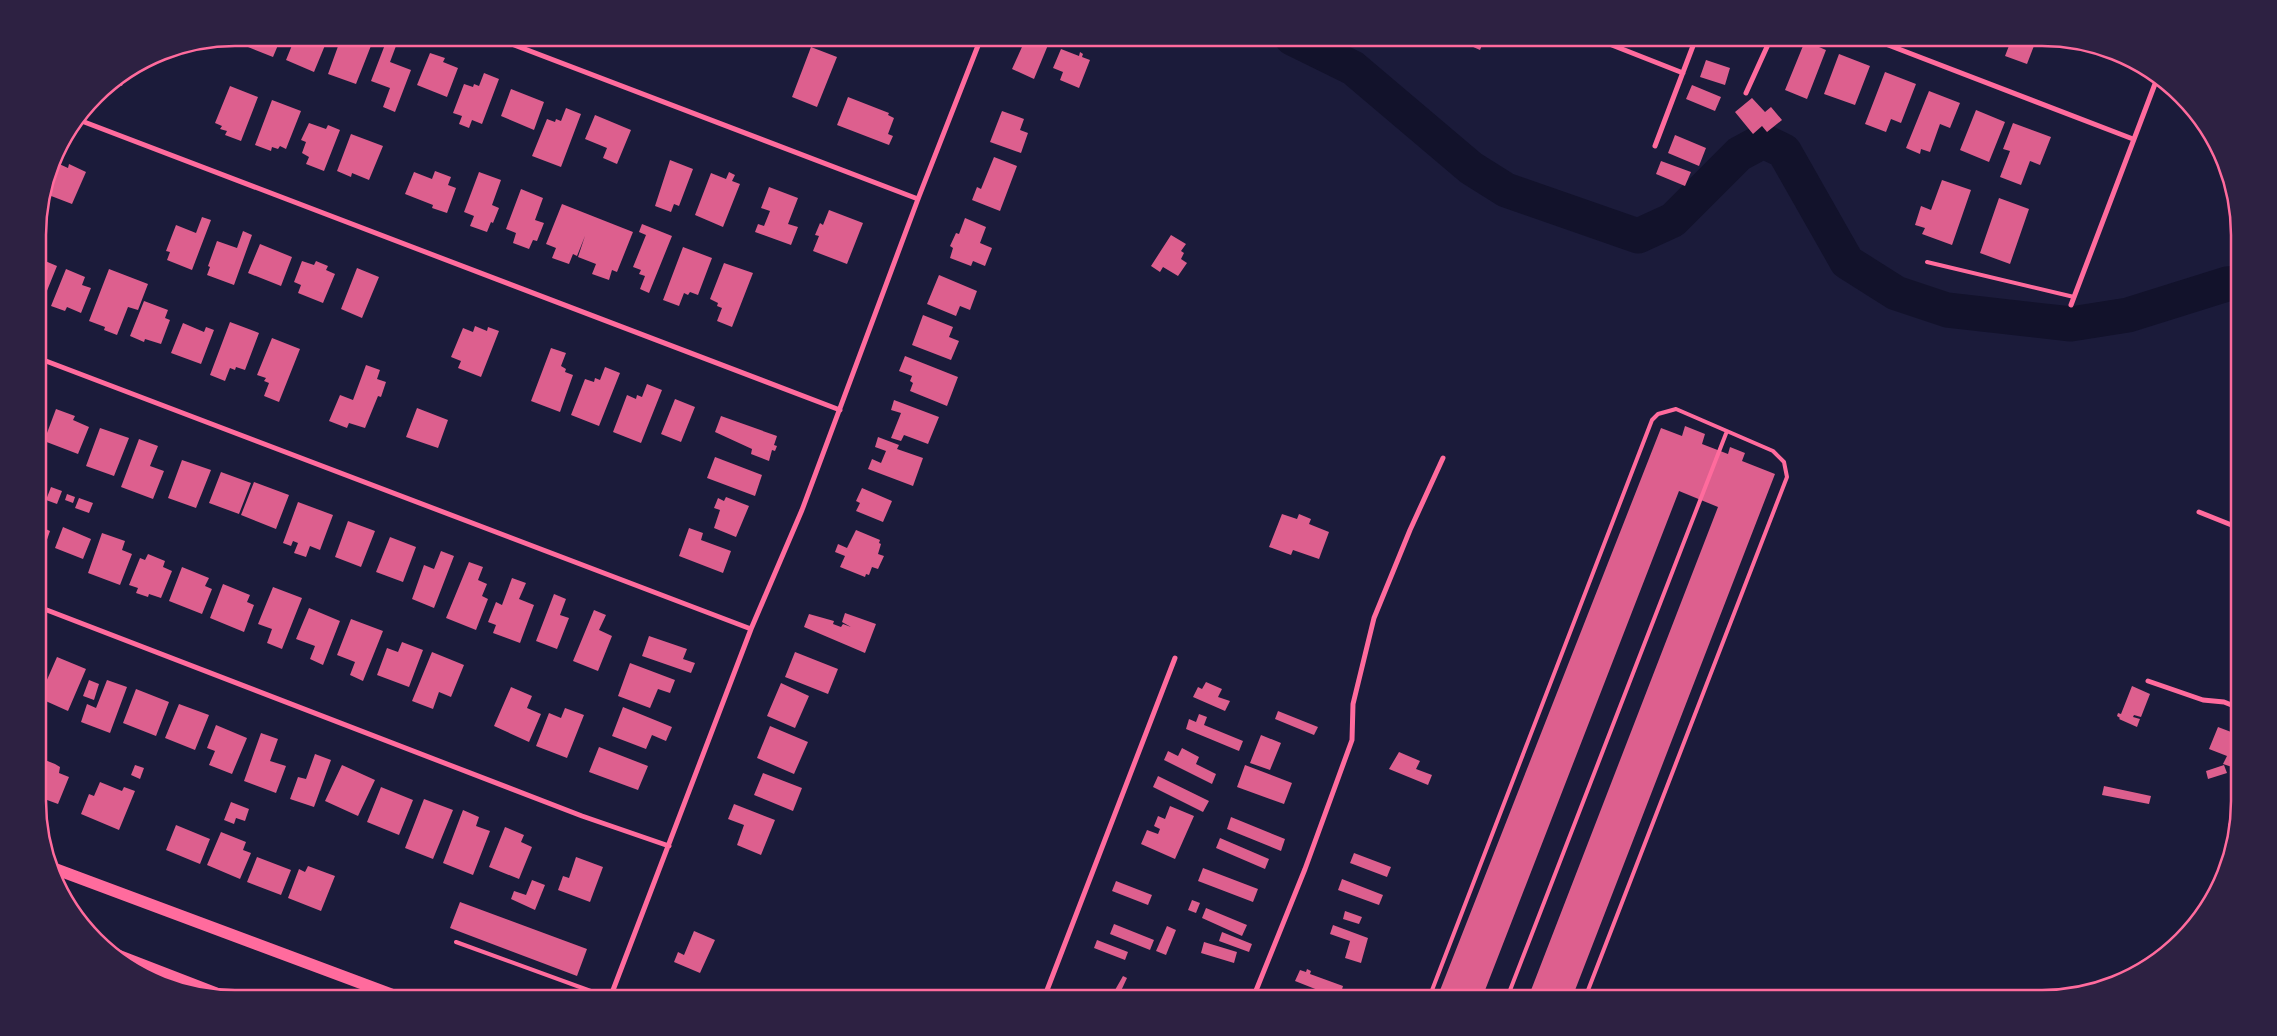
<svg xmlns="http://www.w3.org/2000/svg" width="2277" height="1036" viewBox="0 0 2277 1036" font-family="'Golos Text',sans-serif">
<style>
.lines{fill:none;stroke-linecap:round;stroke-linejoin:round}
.river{stroke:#12122b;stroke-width:35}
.building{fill:#dd5f8e}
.service{stroke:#ff6b9d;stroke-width:4}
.minor{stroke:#ff6b9d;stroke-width:5}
.primary{stroke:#ff6b9d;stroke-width:12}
.rim{fill:none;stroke:#ff6b9d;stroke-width:2.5}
</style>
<rect width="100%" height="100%" fill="#1b1b3a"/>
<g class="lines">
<!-- river -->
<path class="river" d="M1292 38 1353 68 1471 168 1506 190 1638 236 1673 220 1739 154 1763 141 1784 151 1847 262 1896 293 1947 310 2071 324 2128 315 2227 284 2238 283"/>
</g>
<!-- building -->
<path class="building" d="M248 38H281L273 57 248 47 252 39Z
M295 38H328L314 72 286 60Z
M341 38 350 40 351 38H374L356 84 328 74Z
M1026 38H1040L1039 41 1048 45 1034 79 1012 69Z
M1463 38H1485L1480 50 1462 42Z
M1960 38H1986L1983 46Z
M2012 38H2037L2027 64 2005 56Z
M1805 41 1826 50 1807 99 1785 90Z
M386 42 396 46 390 62 411 70 395 112 383 107 390 88 371 81Z
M811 47 837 57 817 107 792 97Z
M1061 49 1079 56 1080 52 1083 54 1082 57 1090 60 1079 88 1060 80 1063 72 1053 68Z
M430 53 445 58 443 62 458 68 447 97 417 85Z
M1839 54 1870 66 1855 105 1824 94Z
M1706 60 1730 68 1725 85 1700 77Z
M1885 72 1916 84 1901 123 1891 119 1886 132 1865 124Z
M127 73 122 86 116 84 115 88 108 85 106 89 104 88 105 87Z
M484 73 499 79 482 124 472 120 469 128 459 124 462 116 453 113 464 84 473 87 474 84 479 86Z
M1692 85 1721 97 1715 111 1686 99Z
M230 86 258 97 241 141 225 135 227 131 220 129 222 126 215 123Z
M511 89 544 102 534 130 501 116Z
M1929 91 1960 103 1950 128 1940 124 1930 152 1921 149 1920 154 1906 148Z
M848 97 889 113 888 115 894 118 888 134 893 136 889 145 837 125Z
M1752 98 1765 112 1771 107 1782 120 1767 132 1762 126 1753 134 1735 112Z
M272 100 301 111 286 149 280 146 278 149 272 147 271 151 255 145Z
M566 108 581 114 561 167 532 156 547 119 555 122 556 119 561 121Z
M1976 110 2005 122 1989 162 1960 150Z
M1002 111 1024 119 1020 130 1028 133 1021 153 990 142Z
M595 115 631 130 617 164 603 158 607 148 585 139Z
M309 123 326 129 328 125 340 130 324 171 306 164 309 157 302 153 306 142 301 140Z
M2013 123 2051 137 2040 165 2030 161 2021 185 2000 177 2010 151 2003 149Z
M351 134 383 146 369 180 352 173 351 177 337 171Z
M1675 135 1706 148 1699 166 1668 153Z
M994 157 1017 166 1000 211 972 200 977 187 981 189Z
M55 159 58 160 57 163 68 168 69 164 86 172 72 204 46 194Z
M670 160 693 169 679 206 674 204 671 212 655 206Z
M1661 161 1691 172 1685 186 1656 174Z
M435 171 451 177 448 185 456 188 447 213 432 208 433 205 405 194 414 172 432 179Z
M479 172 501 180 492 205 499 208 493 223 491 222 487 232 470 226 474 216 464 212Z
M729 172 735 175 732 181 740 184 723 227 695 215 711 173 726 179Z
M1942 180 1971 190 1952 245 1922 234 1925 228 1915 225 1921 206 1931 210Z
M769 187 798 198 788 224 798 227 791 245 755 232 758 224 764 226 770 211 761 208Z
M521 189 543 198 535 220 544 223 537 241 533 240 529 249 513 243 516 233 506 229Z
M1999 198 2029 209 2010 264 1980 253Z
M562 204 633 232 617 272 612 270 609 280 592 274 596 264 578 257 585 236 577 256 573 254 569 264 552 258 556 248 546 244Z
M829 210 863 223 847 264 813 251 819 236 815 235 820 223 823 225Z
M202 217 211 220 192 270 167 260 170 252 166 251 176 225 196 233Z
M965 218 986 227 980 243 992 248 985 266 973 261 971 266 950 258 953 248 950 246 956 233 959 234Z
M642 224 672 236 649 293 640 289 645 276 639 274 641 270 633 267 646 235 639 232Z
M243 231 252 235 234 285 207 275 210 267 208 266 217 241 237 248Z
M1171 235 1186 244 1181 251 1184 253 1181 259 1187 263 1178 276 1163 267 1160 272 1151 266Z
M260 244 292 257 281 286 248 273Z
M683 247 712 258 698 295 690 292 688 295 684 293 679 306 663 300Z
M38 258 57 266 38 313Z
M302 261 314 265 316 261 328 266 326 270 335 274 323 303 298 293 301 285 294 282Z
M724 263 753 273 732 327 717 321 722 308 717 306 718 303 710 299Z
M357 268 379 277 362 318 341 309Z
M66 269 85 277 82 285 91 288 81 313 67 307 65 311 51 306Z
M109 269 148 284 138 310 128 307 117 335 104 330 105 327 89 321Z
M939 275 977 291 970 310 960 306 956 316 927 304Z
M144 301 168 310 165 318 170 320 161 344 145 339 144 342 130 336Z
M923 315 953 327 949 337 959 341 951 360 912 345Z
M230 322 259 333 245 370 236 367 235 370 230 368 225 381 210 375Z
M183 323 204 332 206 327 214 330 201 364 171 353Z
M475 326 487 331 488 327 499 331 481 377 458 368 461 361 451 357 463 328 473 332Z
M272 338 300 349 279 402 264 396 269 383 264 381 266 378 257 375Z
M551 348 566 353 561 366 566 369 565 372 573 375 560 412 531 401Z
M905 356 958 377 947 406 910 391 913 383 910 381 912 376 899 371Z
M366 365 380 370 377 379 386 382 381 397 378 396 365 428 349 423 347 428 329 421 340 395 353 400Z
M605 367 620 373 599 426 571 415 585 379 594 382 595 378 600 380Z
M647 384 662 390 641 443 613 432 627 395 636 399 637 395 642 397Z
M675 399 695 407 681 442 661 434Z
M894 400 939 417 928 444 904 435 901 441 891 438 901 413 891 410Z
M417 408 448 420 438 448 406 437Z
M56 409 75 416 73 420 89 427 78 454 44 441Z
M721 416 777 436 774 445 777 446 775 451 772 450 769 461 751 454 752 449 715 432Z
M1685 426 1705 434 1702 444 1728 454 1730 447 1745 453 1742 461 1775 474 1572 998H1528L1718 507 1679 491 1482 998H1437L1661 428 1682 436Z
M100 428 129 438 114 476 86 466Z
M878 437 899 445 897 449 923 458 913 486 868 469 872 459 881 463 886 451 875 447Z
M139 439 158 446 150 466 164 471 153 499 121 487Z
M715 457 762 475 755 496 707 478Z
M182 460 211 470 196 508 168 498Z
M221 472 251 483 239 514 209 503Z
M254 482 289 495 276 529 241 515Z
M51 487 62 491 57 504 46 500Z
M862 488 892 501 883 522 856 511 860 503 856 501Z
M67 494 75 497 73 503 65 500Z
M726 497 749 506 736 537 714 528 720 510 714 508 718 498 724 501Z
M79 498 93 503 89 513 75 508Z
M298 502 333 515 320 550 310 546 306 557 294 553 298 543 293 541 291 546 283 543Z
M1282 514 1297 519 1299 514 1311 519 1309 524 1329 532 1319 559 1293 550 1291 555 1269 547Z
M348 521 375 531 361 567 335 557Z
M39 526 50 531 42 554 39 553Z
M63 527 91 539 83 559 55 548Z
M689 528 703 533 701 540 731 551 723 573 679 556Z
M856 530 880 540 879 543 881 544 878 554 884 556 878 569 872 567 869 575 866 574 865 577 840 567 845 556 835 552 838 544 847 548Z
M102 533 125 541 122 550 132 554 120 585 88 573Z
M390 537 416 547 403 582 376 572Z
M441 551 454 556 434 608 412 599 424 565 434 569Z
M148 554 165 561 163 567 172 571 161 598 149 594 148 597 136 593 138 588 129 585 140 558 145 560Z
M469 562 483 567 478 580 487 584 482 596 488 599 476 630 446 618Z
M182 567 209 578 205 586 212 589 202 614 169 601Z
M512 578 526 583 519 599 534 605 520 643 493 633 496 625 488 622 496 602 502 605Z
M223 584 250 595 247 602 254 605 244 632 210 618Z
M273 587 302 598 282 649 267 643 272 629 258 624Z
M554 594 566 599 560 615 569 618 557 649 536 641Z
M309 608 340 621 323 665 310 659 315 646 296 639Z
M594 610 606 615 599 630 612 636 598 671 573 661Z
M845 613 876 624 865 653 804 627 809 614 834 621 833 624 841 627 843 624 851 627 842 622Z
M351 619 383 631 363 681 350 675 355 662 337 655Z
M649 636 687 649 683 659 695 663 691 673 642 656Z
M402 642 423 650 409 687 377 675 387 648 398 652Z
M432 652 464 665 451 697 439 692 433 709 412 701Z
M795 652 838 669 828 694 785 677Z
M39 654 44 655 39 668Z
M57 657 86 669 68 711 39 698Z
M630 663 675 680 670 693 658 689 650 708 618 696Z
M89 680 99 684 94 700 83 696Z
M107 680 127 687 110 733 81 722 87 704 96 708Z
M1206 682 1222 689 1218 697 1230 701 1225 711 1193 697 1198 687 1202 689Z
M781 683 809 696 795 728 767 716Z
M2132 686 2150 694 2141 717 2134 715 2133 717 2140 719 2137 727 2119 719 2120 718 2117 716 2118 713 2121 714Z
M511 687 532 696 527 708 541 714 529 742 494 726Z
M136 689 169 702 156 736 123 723Z
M179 704 209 715 195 750 165 738Z
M623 707 672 727 666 741 652 735 646 749 612 736Z
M565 708 584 715 567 758 536 746 549 713 561 718Z
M1278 711 1318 727 1314 735 1275 719Z
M1199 714 1207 717 1204 725 1243 741 1239 751 1186 729 1189 719 1196 722Z
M216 725 247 738 232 774 209 765 215 751 207 748Z
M770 726 808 742 794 774 757 758Z
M2218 727 2239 735V761L2235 768 2223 764 2227 756 2209 749Z
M261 733 278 739 270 761 286 766 276 793 244 781Z
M1261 735 1281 743 1270 770 1250 763Z
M599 747 648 766 638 790 589 772Z
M1182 748 1199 757 1196 764 1216 774 1212 784 1164 760 1168 751 1178 756Z
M1399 752 1420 761 1416 769 1432 775 1428 785 1389 769Z
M315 754 331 760 314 807 290 799 298 777 306 779Z
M40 758 55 764 60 767 59 773 69 777 58 804 39 797Z
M135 765 144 768 140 779 131 775Z
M342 765 375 780 358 816 325 801Z
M1245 765 1292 783 1284 804 1237 787Z
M2224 765 2227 773 2208 779 2206 771Z
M763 773 802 788 793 811 754 795Z
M1158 776 1209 801 1203 812 1153 787Z
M100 782 122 791 124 787 135 791 119 830 81 814 89 794 94 796Z
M2104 786 2151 796 2149 804 2102 795Z
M381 787 413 800 399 835 367 822Z
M424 799 453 810 433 859 405 848Z
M231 802 249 809 245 821 236 818 234 824 224 820Z
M734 804 775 820 761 855 737 845 744 825 728 819Z
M1170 806 1194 816 1175 859 1141 844 1147 830 1158 834 1160 829 1154 826 1158 816 1165 819Z
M2235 808 2238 809 2234 827 2228 825Z
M463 810 479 817 476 826 490 831 473 875 443 863Z
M1231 817 1285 839 1281 851 1227 829Z
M176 825 210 839 200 864 166 850Z
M505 827 524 835 521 842 532 847 519 879 489 867Z
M221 832 246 842 243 850 251 853 240 879 207 865Z
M1220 838 1269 859 1265 869 1216 848Z
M1354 853 1391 867 1387 877 1350 863Z
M257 857 291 870 281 895 247 882Z
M576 857 603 867 590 902 558 890 563 876 569 878Z
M308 866 335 876 321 911 288 898 299 869 305 872Z
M1203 868 1258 889 1253 902 1198 881Z
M1342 879 1383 895 1379 905 1338 890Z
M532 880 545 885 535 910 511 899 514 891 526 895Z
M1116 881 1152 895 1148 905 1112 891Z
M1192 900 1200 903 1196 913 1188 910Z
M460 902 587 949 577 976 450 928Z
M1206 908 1247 925 1242 936 1202 918Z
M1345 911 1362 917 1359 924 1343 919Z
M1114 924 1154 940 1150 950 1110 934Z
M1333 925 1368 938 1361 963 1345 958 1350 941 1330 934Z
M1167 926 1176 930 1166 955 1156 951Z
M694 931 715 940 700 973 674 962 678 952 684 955Z
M1222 932 1252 944 1249 952 1219 941Z
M1097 940 1128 952 1125 960 1094 948Z
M1204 942 1237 952 1234 963 1201 953Z
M1307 969 1311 971 1310 974 1343 986 1341 993 1335 991 1333 996 1295 981 1300 970 1306 972Z
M1123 976 1127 978 1120 993 1115 990Z
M1174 990 1191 997V998H1171Z"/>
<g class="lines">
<!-- service -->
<path class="service" d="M1927 262 2074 297
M456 942 610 998
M1429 998 1652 420 1658 414 1676 409 1773 451 1784 462 1787 477 1585 998
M1507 998 1727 431"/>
<!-- minor -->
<path class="minor" d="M496 38 918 199
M1594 38 1683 73
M1870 38 2133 139
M1746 93 1771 38
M79 120 840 410
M1655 146 1696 38
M2071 305 2158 76
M38 358 751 629
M2199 512 2239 528
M39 607 582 816 669 846
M2148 681 2203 700 2224 702 2239 708
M610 998 751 629 802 510 918 199 981 38
M1044 998 1175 658
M1253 998 1305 869 1352 740 1353 704 1374 618 1410 530 1443 458"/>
<!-- primary -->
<path class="primary" d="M50 867 401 998
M109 952 223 996"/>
</g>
<!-- crop -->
<path d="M0 0H2277V1036H0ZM235 46H2042A189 189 0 0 1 2231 235V801A189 189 0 0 1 2042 990H235A189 189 0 0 1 46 801V235A189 189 0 0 1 235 46Z" fill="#2d2142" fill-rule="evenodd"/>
<path class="rim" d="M235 46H2042A189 189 0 0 1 2231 235V801A189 189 0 0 1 2042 990H235A189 189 0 0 1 46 801V235A189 189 0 0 1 235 46Z"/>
</svg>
